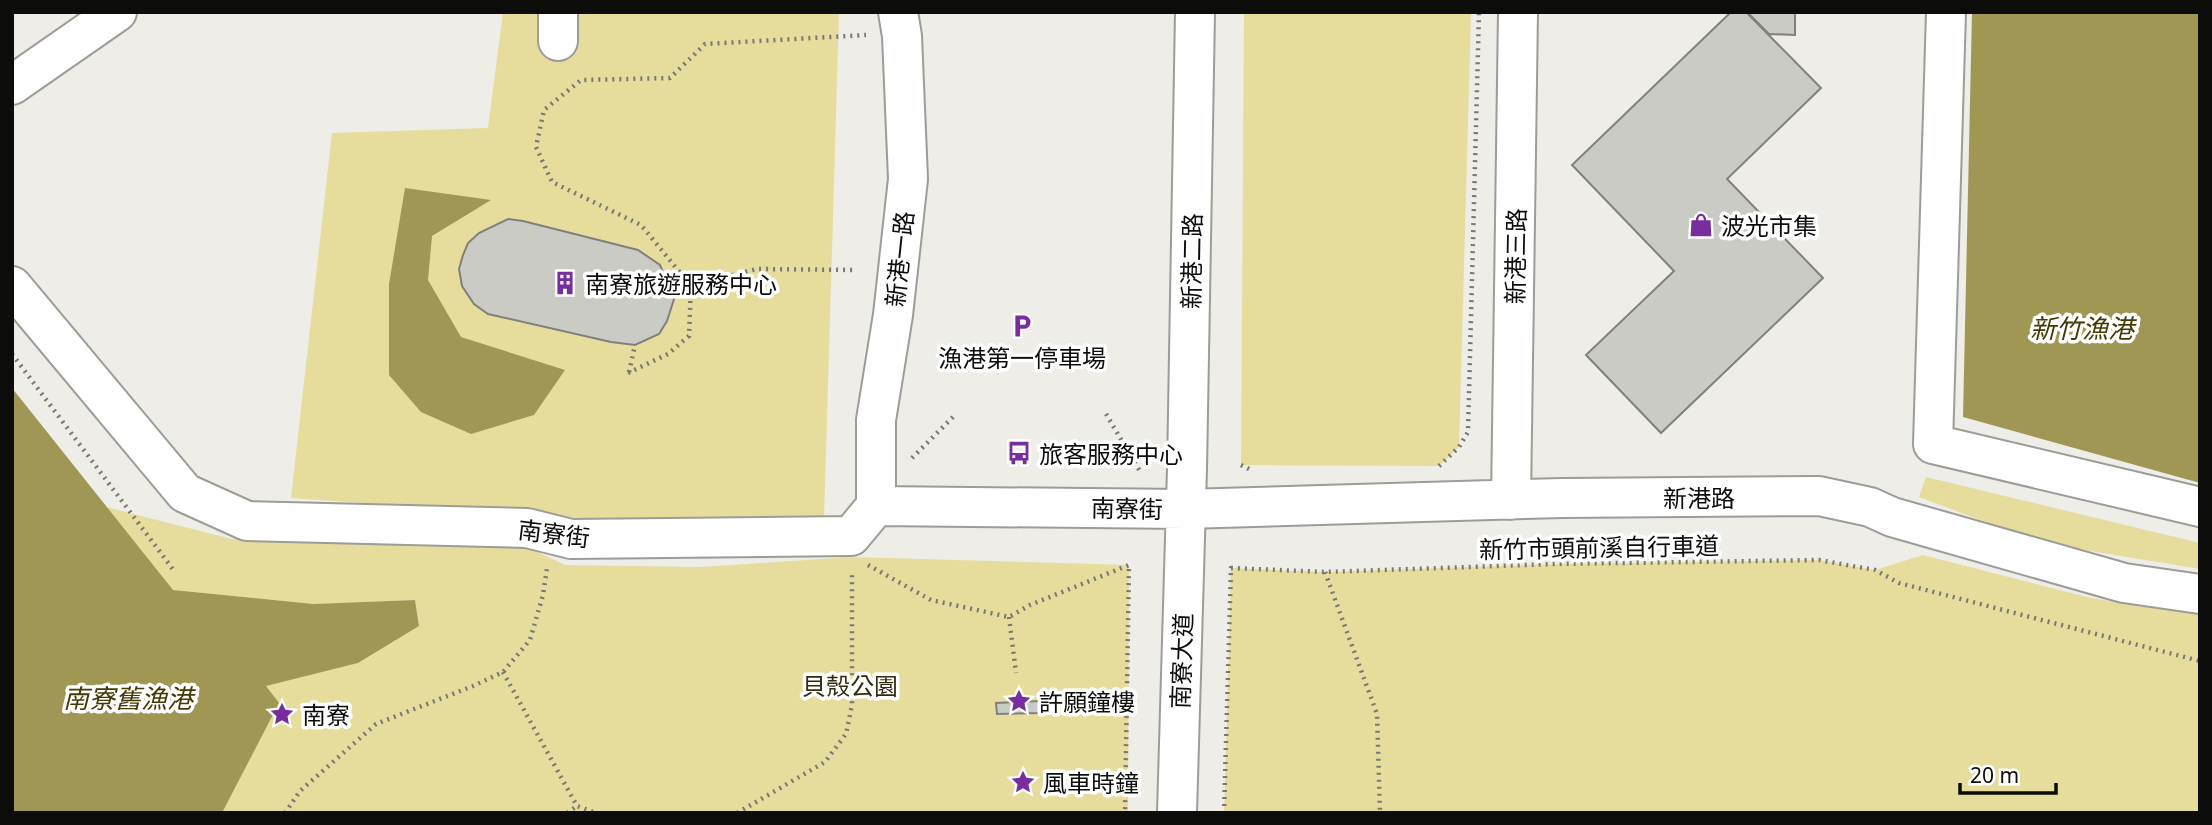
<svg xmlns="http://www.w3.org/2000/svg" width="2212" height="825" viewBox="0 0 2212 825" font-family="'Noto Sans','Noto Sans TC',sans-serif">
<style>
.green{fill:#e6dd9d}
.water{fill:#a09754}
.building{fill:#cbcbc6;stroke:#81807c;stroke-width:2}
.lines{fill:none;stroke-linecap:round;stroke-linejoin:round}
.minor-casing{stroke:#9d9c98;stroke-width:42}
.path{stroke:#787874;stroke-width:4.5;stroke-dasharray:2 5;stroke-linecap:butt}
.minor{stroke:#fff;stroke-width:38}
.labels{text-anchor:middle;dominant-baseline:central;stroke-width:7;stroke-linejoin:round;paint-order:stroke}
.poi-label{font-size:24px;fill:#0c0c0a;stroke:#fff;text-anchor:start}
.street-label{font-size:24px;fill:#0c0c0a;stroke:#fff}
.park-label{font-size:24px;fill:#312c0e;stroke:#fff}
.water-label{font-size:26px;font-style:italic;fill:#413a01;stroke:#fff}
</style>
<rect width="100%" height="100%" fill="#eeede8"/>
<!-- green -->
<path class="green" d="M503 12H839L824 520 638 522 291 498 332 133 488 128Z
M1244 12H1471L1459 447 1439 466 1241 465Z
M1926 477 2200 543V569L2042 543 1919 497Z
M106 507 232 539 496 533 565 565 702 567 852 557 1129 565 1128 813H222L278 704 265 686 358 663 419 626 415 600 313 604 172 590Z
M1923 555 2091 598 2200 615V813H1224L1231 568 1325 572 1555 564 1819 560 1875 570Z"/>
<!-- water -->
<path class="water" d="M1972 12H2200V483L1963 417Z
M405 188 491 200 432 236 428 280 461 337 565 370 534 415 471 434 421 412 389 375V284Z
M12 388 173 590 313 604 415 600 419 626 358 663 266 686 279 703 222 813H12Z"/>
<!-- building -->
<path class="building" d="M1731 12H1746L1821 88 1727 179 1823 278 1661 433 1586 355 1674 271 1572 165Z
M1747 12H1795V35L1769 34Z
M508 219 523 221 638 250 660 265 674 299 667 321 659 334 635 345 611 342 488 314 474 304 462 286 459 269 463 255 468 243 479 233Z
M1041 701 1039 713 997 714 996 703Z"/>
<g class="lines">
<!-- minor casing -->
<g class="minor-casing">
<path id="minor" d="M1946 12 1933 444 2200 507
M558 41V12
M12 85 117 12
M12 286 185 493 247 521 527 528 571 539 851 536 876 506
M1511 500 1518 12
M876 506 1185 509 1562 498 1819 496 1870 507 1892 517 2124 583 2200 594
M876 506V420L893 315 908 179 902 36 898 12
M1177 813 1187 469 1195 12"/>
</g>
<!-- path -->
<path class="path" d="M691 285 757 269 856 270
M12 354 175 572
M629 372 635 345
M628 373 668 354 689 336 691 286 641 225 552 182 536 147 544 110 581 80 670 78 705 44 866 35
M1106 414 1141 473
M912 458 956 414
M1241 465 1253 471
M1439 466 1459 447 1468 432 1479 12
M868 565 931 600 1009 617 1030 605 1129 565 1125 813
M1325 572 1377 714 1380 813
M1009 617 1016 673
M503 672 577 806 596 813
M285 813 300 791 376 724 473 686 503 672 530 640 543 595 547 568
M567 813 577 806
M737 813 825 762 846 734 852 705V571
M1224 813 1231 568 1325 572 1555 564 1819 560 1875 570 1899 583 2200 661"/>
<!-- minor -->
<use href="#minor" class="minor"/>
</g>
<!-- icons -->
<defs>
<g id="shop-bare" transform="scale(1.89)"><path d="M-5-2.5h2.3a2.7 3.5 0 0 1 5.4 0H5L5.5 6h-11ZM-1.5-2.5h3a1.5 2.3 0 0 0-3 0Z" fill="#772d9f" stroke="#fff" stroke-width="2.5" paint-order="stroke"/></g>
<g id="building-bare" transform="scale(1.89)"><path d="M-4-6H4V6H1V3H-1V6H-4ZM-2.5-4.3h1.7v1.8h-1.7ZM.8-4.3h1.7v1.8H.8ZM-2.5-1h1.7V.8h-1.7ZM.8-1h1.7V.8H.8Z" fill="#772d9f" stroke="#fff" stroke-width="2.5" paint-order="stroke"/></g>
<g id="parking-bare" transform="scale(1.89)"><path d="M-3.5-5.5H1a3.5 3.5 0 0 1 0 7H-1V5.5H-3.5ZM-1-3.4V-.6H.8a1.4 1.4 0 0 0 0-2.8Z" fill="#772d9f" stroke="#fff" stroke-width="2.5" paint-order="stroke"/></g>
<g id="bus-bare" transform="scale(1.89)"><path d="M-5-6H5V4H4V6H2V4H-2V6H-4V4H-5ZM-3.5-4V0h7V-4ZM-3.5 1.2v1.5H-2V1.2ZM2 1.2v1.5H3.5V1.2Z" fill="#772d9f" stroke="#fff" stroke-width="2.5" paint-order="stroke"/></g>
<g id="sight-bare" transform="scale(1.89)"><path d="M0-6L1.8-2.2L6-1.7L2.9 1.2L3.7 5.4L0 3.3L-3.7 5.4L-2.9 1.2L-6-1.7L-1.8-2.2Z" fill="#772d9f" stroke="#fff" stroke-width="2.5" paint-order="stroke"/></g>
</defs>
<g fill-rule="evenodd">
<use href="#shop-bare" x="1701" y="225"/>
<use href="#building-bare" x="565" y="283"/>
<use href="#parking-bare" x="1022" y="326"/>
<use href="#bus-bare" x="1019" y="453"/>
<use href="#sight-bare" x="1019" y="701"/>
<use href="#sight-bare" x="282" y="714"/>
<use href="#sight-bare" x="1023" y="782"/>
</g>
<g class="labels">
<!-- poi labels -->
<g class="poi-label">
<text x="1721" y="225">波光市集</text>
<text x="585" y="283">南寮旅遊服務中心</text>
<text x="1022" y="357" text-anchor="middle">漁港第一停車場</text>
<text x="1039" y="453">旅客服務中心</text>
<text x="1039" y="701">許願鐘樓</text>
<text x="302" y="714">南寮</text>
<text x="1043" y="782">風車時鐘</text>
</g>
<!-- street labels -->
<g class="street-label">
<text transform="translate(1515 256) rotate(-89)">新港三路</text>
<text transform="translate(899 259) rotate(-84)">新港一路</text>
<text transform="translate(1191 261) rotate(-89)">新港二路</text>
<text x="1699" y="497">新港路</text>
<text transform="translate(1127 508) rotate(1)">南寮街</text>
<text transform="translate(554 533) rotate(7)">南寮街</text>
<text transform="translate(1599 547) rotate(-1)">新竹市頭前溪自行車道</text>
<text transform="translate(1181 661) rotate(-88)">南寮大道</text>
</g>
<!-- park labels -->
<g class="park-label">
<text x="850" y="685">貝殼公園</text>
</g>
<!-- water labels -->
<g class="water-label">
<text x="2082" y="328">新竹漁港</text>
<text x="128" y="698">南寮舊漁港</text>
</g>
</g>
<!-- border -->
<rect width="2212" height="825" fill="none" stroke="#0c0c0a" stroke-width="28"/>
<!-- scale -->
<path d="M1960 783v10h96v-10" fill="none" stroke="#0c0c0a" stroke-width="3.5"/>
<text x="1970" y="783" font-size="21" fill="#0c0c0a" stroke="#ffffff" stroke-width="5" paint-order="stroke">20 m</text>
</svg>
